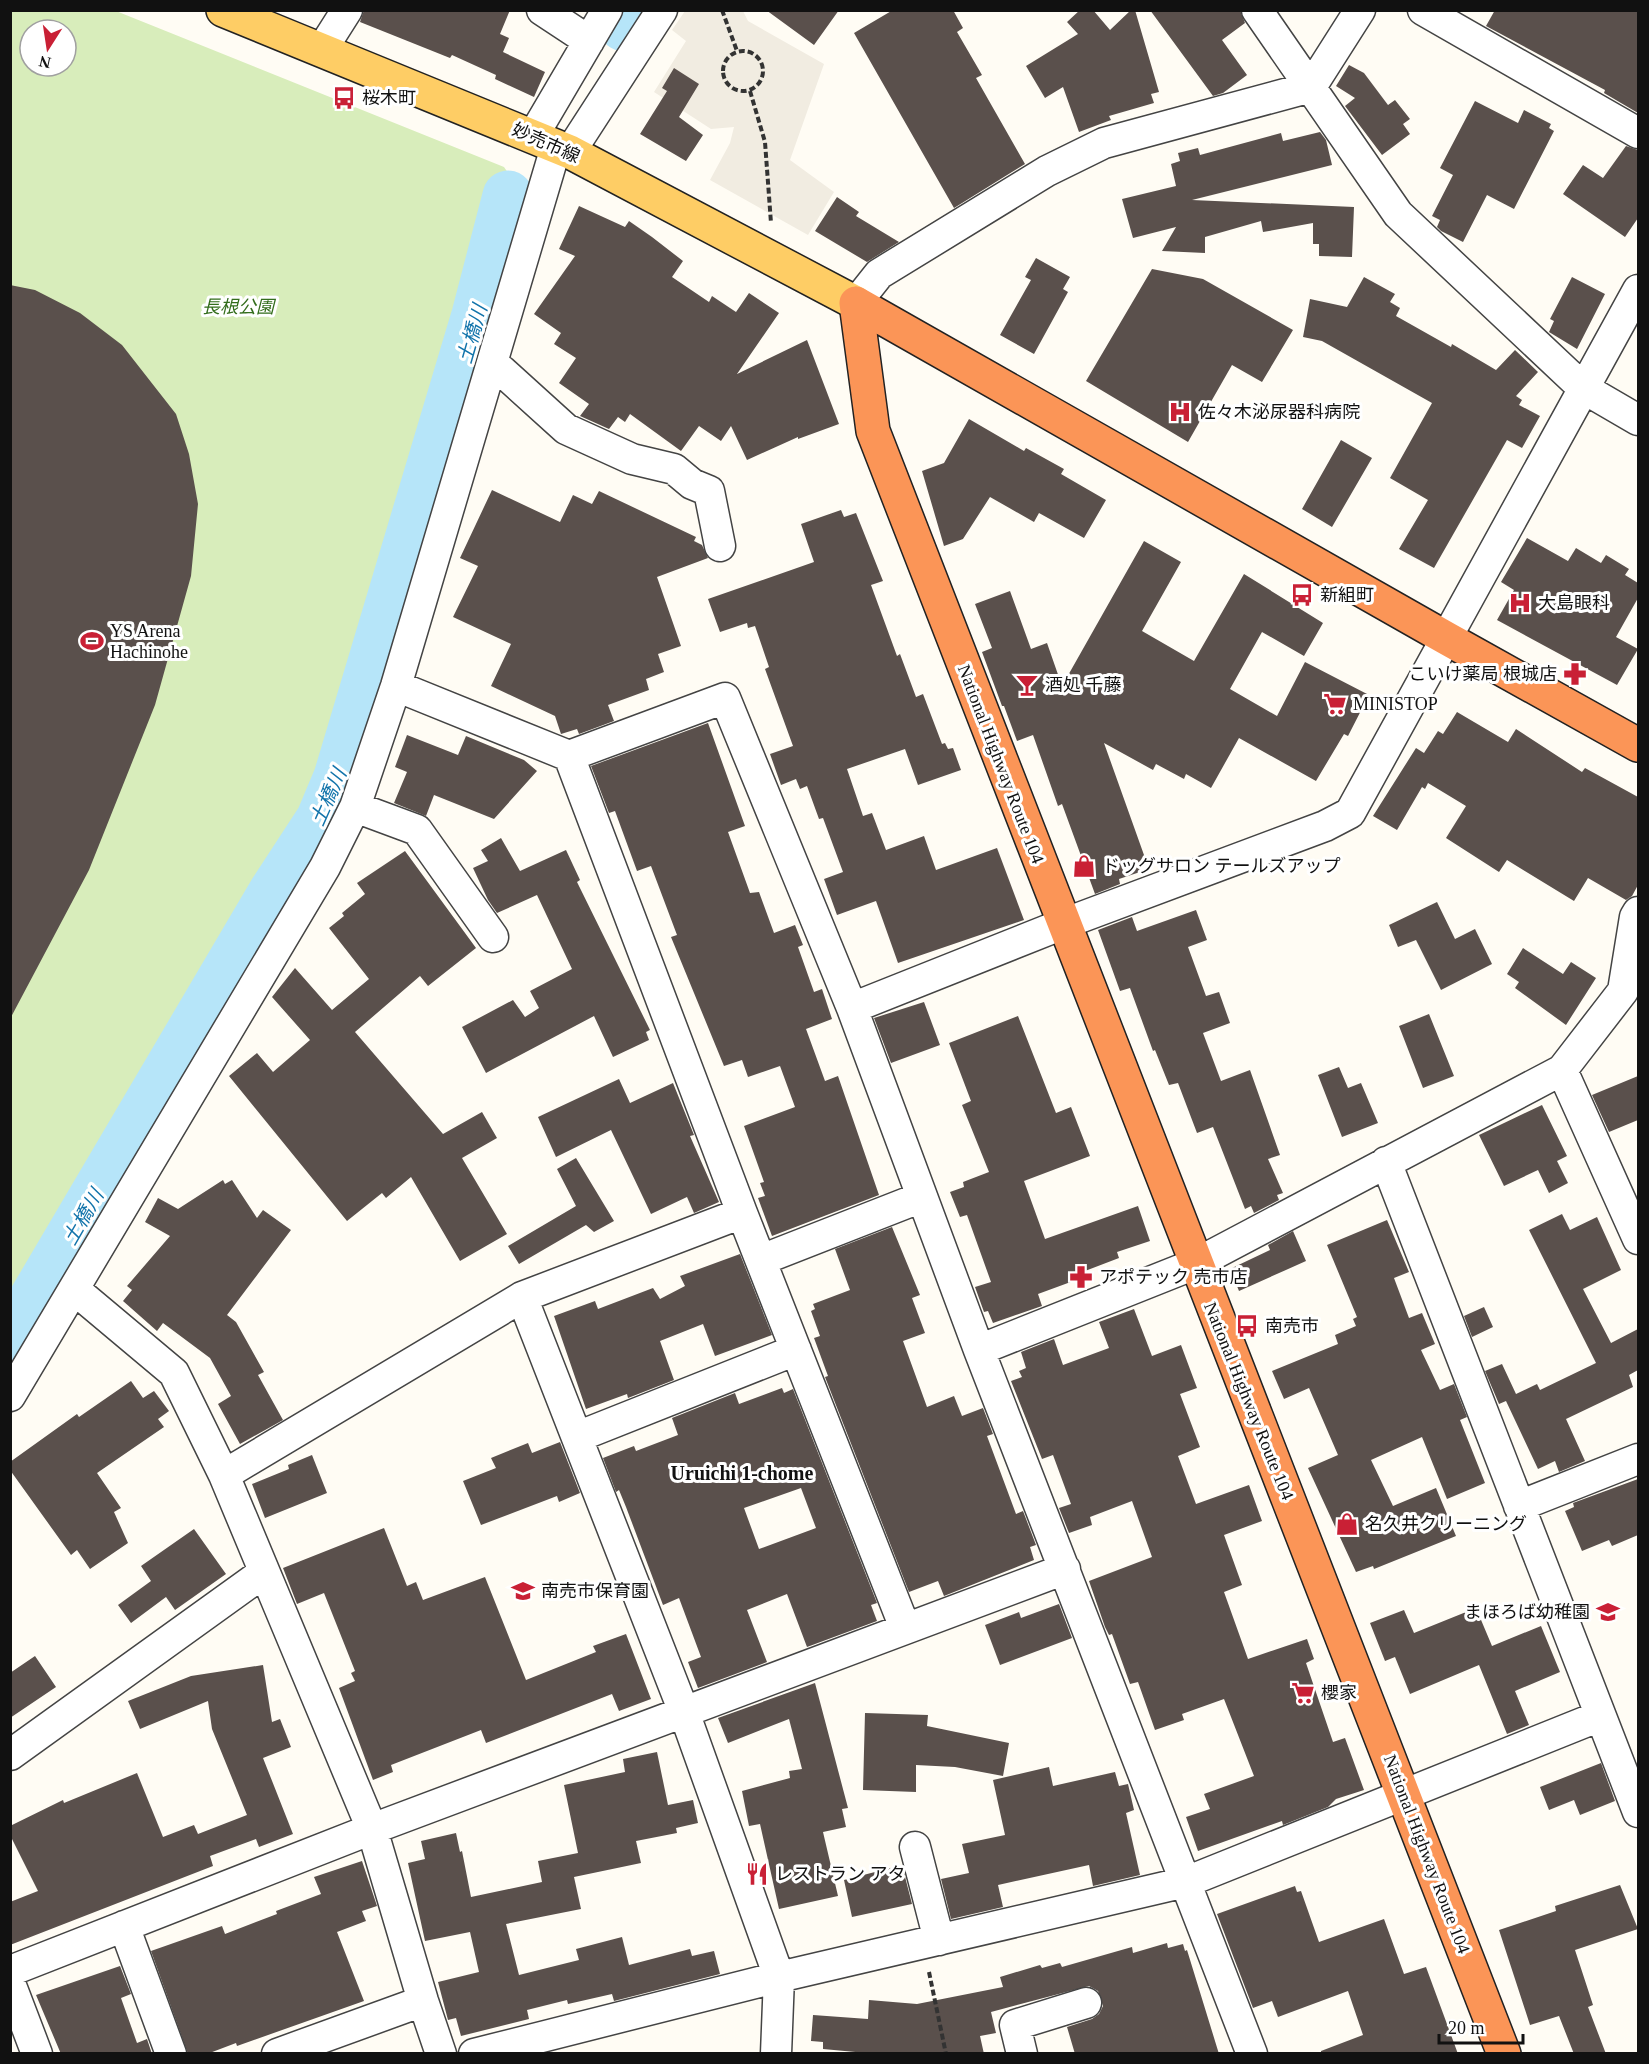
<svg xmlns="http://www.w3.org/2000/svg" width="1649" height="2064" viewBox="0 0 1649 2064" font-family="'Times New Roman','Noto Sans JP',serif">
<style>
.green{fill:#d8edbb;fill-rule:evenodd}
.plaza{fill:#f1ece1}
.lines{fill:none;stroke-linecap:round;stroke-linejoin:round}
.river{stroke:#b6e5f9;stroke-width:51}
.building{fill:#5a504c;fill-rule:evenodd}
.minor-casing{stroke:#444;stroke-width:33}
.major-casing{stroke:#222;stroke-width:36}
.highway-casing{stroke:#222;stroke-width:36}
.path{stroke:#333;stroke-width:4;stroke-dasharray:6 3;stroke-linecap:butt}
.minor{stroke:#fff;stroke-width:30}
.major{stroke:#fecd65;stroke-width:33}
.highway{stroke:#fb9557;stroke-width:33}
.labels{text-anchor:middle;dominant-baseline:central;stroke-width:6;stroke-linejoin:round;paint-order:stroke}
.poi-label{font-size:18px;fill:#111;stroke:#fff;text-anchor:start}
.street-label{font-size:18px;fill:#111;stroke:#fff}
.park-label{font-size:18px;font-style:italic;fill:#336d1c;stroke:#fff}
.water-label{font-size:20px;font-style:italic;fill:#1274ab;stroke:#fff}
.neighbourhood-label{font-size:20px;font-weight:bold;fill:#111;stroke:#fff}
</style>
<rect width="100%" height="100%" fill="#fffcf4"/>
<!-- green -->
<path class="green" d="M11 11H116L504 167 515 183 512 208 457 369 465 380 413 563 330 825 158 1108 11 1360ZM30 30H66V66H30Z"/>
<!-- plaza -->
<path class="plaza" d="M685 11H743L748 21 824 64 790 160 834 192 808 235 710 180 730 143 734 127 711 129 654 92 686 41 672 30Z"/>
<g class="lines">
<!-- river -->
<path class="river" d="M624 26 634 10
M10 1340 274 892 321 820 339 777 477 315 508 196"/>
</g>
<!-- building -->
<path class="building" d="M364 10H510L500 34 509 38 503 52 545 72 534 97 495 79 496 75 452 55 450 58 360 22Z
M766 10H839L814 45Z
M893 10H953L963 28 957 32 982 75 976 78 1025 164 954 208 854 33Z
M1080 10H1093L1110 30 1131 10H1135L1159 92 1151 94 1154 103 1109 116 1111 120 1079 132 1063 87 1045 98 1026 66 1078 34 1067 22Z
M1150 10H1240L1245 23 1222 40 1247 75 1223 93 1213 96Z
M1495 10H1638V113L1604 93 1605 90 1486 26Z
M1349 65 1364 73 1388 105 1395 100 1410 119 1403 124 1410 134 1382 155 1345 106 1355 98 1336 86Z
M674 68 699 84 679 117 703 135 686 161 640 134 667 91 662 88Z
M1475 101 1518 123 1524 110 1551 124 1549 128 1554 131 1514 209 1487 195 1463 242 1441 231 1437 227 1440 220 1432 216 1453 175 1440 168Z
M1320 132 1326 140 1332 165 1192 200 1354 207 1352 257 1319 256V244H1313V223L1263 232 1261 221 1205 237V253L1162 251 1176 227 1133 238 1122 199 1176 186 1171 164 1180 161 1178 153 1198 148 1200 155 1281 133 1283 141Z
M1626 146 1638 150V218L1625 237 1563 194 1583 165 1603 178Z
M837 197 859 212 856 216 899 242 867 262 815 231Z
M579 206 625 227 629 221 652 237 683 261 672 277 709 302 712 296 736 312 749 293 779 313 737 374 807 340 839 424 798 439V437L747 460 731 426 721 441 699 426 681 451 630 414 625 422 618 417 609 429 580 416 589 404 559 383 576 358 554 344 561 333 534 314 575 256 559 249Z
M1036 258 1070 277 1063 289 1068 292 1034 354 1000 335 1031 280 1025 277Z
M1152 269 1203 279 1293 330 1262 382 1232 365 1188 442 1086 381Z
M1364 277 1395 294 1390 302 1400 308 1396 316 1451 347 1452 344 1496 370 1515 350 1538 372 1516 396 1522 400 1519 405 1540 416 1522 448 1507 440 1434 568 1399 549 1428 500 1390 478 1432 403 1322 341 1303 337 1310 299 1347 307Z
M1572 277 1605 294 1577 349 1549 332 1554 321 1550 319Z
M10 285 35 290 80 313 122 345 176 414 189 454 198 504 191 576 155 705 89 870 10 1019Z
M969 419 1024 451 1026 448 1064 469 1061 474 1106 500 1084 538 1039 513 1034 522 990 497 963 539 944 546 922 471 944 463Z
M1341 440 1372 458 1332 527 1302 509Z
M492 490 560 522 573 495 592 504 599 491 696 537 694 541 702 545 708 558 657 577 681 646 658 654 664 672 646 679 649 690 608 705 614 721 579 734 577 729 561 734 555 716 491 686 511 644 453 617 478 566 460 558Z
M841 510 844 517 856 513 883 581 871 585 897 656 900 654 916 697 923 694 942 744 945 743 948 749 953 748 961 770 918 785 905 749 847 769 863 816 872 813 886 850 924 836 936 870 997 848 1024 920 898 963 876 901 837 915 824 879 843 872 823 818 819 819 807 786 800 789 796 779 781 785 770 754 793 746 765 669 769 667 755 626 748 628 747 623 720 632 708 599 814 562 801 524Z
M1527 538 1568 561 1576 548 1601 563 1606 555 1629 569 1625 575 1638 583V598L1616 637 1638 649 1617 685 1497 620 1514 590 1501 582Z
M1144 541 1181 562 1142 631 1194 661 1244 574 1323 623 1304 656 1262 632 1230 689 1277 716 1305 662 1369 695 1348 736 1344 734 1316 781 1239 738 1211 788 1186 774 1184 779 1156 764 1153 770 1104 743 1149 869 1119 879 1120 884 1095 894 1062 804 1058 806 1033 735 1017 741 1004 706H1002L982 652 992 648 975 604 1010 591 1031 649 1047 643 1062 686Z
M1457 712 1508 742 1516 729 1582 772 1585 768 1638 797V885L1632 896 1626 900 1588 878 1574 901 1507 860 1499 872 1446 838 1466 806 1428 783 1425 789 1422 787 1397 830 1373 816 1416 748 1424 753 1438 731 1443 734Z
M708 723 745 826 728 832 750 893 759 892 774 933 795 925 803 945 798 947 814 992 822 989 832 1019 806 1029 825 1081 838 1076 879 1195 772 1236 758 1198 765 1196 760 1183 764 1182 744 1126 795 1107 780 1066 748 1077 742 1060 724 1066 671 937 677 935 651 866 637 871 615 811 609 813 591 766Z
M407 735 458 755 466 736 524 760 537 771 494 819 434 795 426 816 394 803 407 772 395 767Z
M501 838 520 871 566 850 580 880 577 882 650 1030 646 1032 649 1040 613 1057 594 1016 486 1073 462 1027 513 1000 525 1017 539 1008 530 991 572 969 537 895 497 913 488 900 473 868 488 861 481 850Z
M405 851 476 948 428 986 420 976 355 1032 443 1134 482 1112 497 1138 462 1158 507 1234 460 1261 411 1177 386 1198 382 1193 347 1221 229 1076 257 1053 273 1072 310 1040 272 997 295 968 332 1010 369 979 329 928 344 916 342 913 365 894 357 883Z
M1437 902 1455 939 1475 929 1492 964 1441 990 1416 940 1398 947 1389 925Z
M1196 910 1207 940 1188 947 1206 996 1219 992 1230 1023 1203 1033 1221 1081 1250 1070 1280 1155 1268 1159 1283 1193 1277 1195 1279 1200 1254 1213 1251 1206 1245 1209 1213 1127 1197 1133 1178 1083 1169 1085 1155 1050 1153 1051 1130 988 1120 991 1098 930 1132 917 1137 931Z
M1523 948 1563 974 1571 962 1596 978 1566 1025 1515 988 1519 982 1507 974Z
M924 1002 940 1045 891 1063 874 1018Z
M1429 1014 1454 1076 1423 1088 1399 1026Z
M1018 1016 1056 1113 1071 1107 1090 1156 1024 1181 1045 1239 1138 1206 1150 1241 1117 1252 1119 1258 1085 1271 1087 1276 1038 1294 1042 1306 993 1323 988 1311 984 1312 975 1287 991 1282 967 1215 960 1217 950 1192 964 1187 963 1182 989 1172 962 1105 971 1101 949 1043Z
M1339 1067 1348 1088 1361 1083 1378 1123 1342 1137 1318 1075Z
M1638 1076V1120L1609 1132 1592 1095Z
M619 1079 630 1103 673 1083 694 1135 690 1136 719 1202 694 1213 687 1197 651 1214 611 1130 556 1157 538 1117Z
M1542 1105 1567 1156 1557 1161 1568 1183 1549 1193 1538 1170 1504 1186 1479 1135Z
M576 1158 614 1221 594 1232 586 1225 519 1264 508 1246 576 1206 557 1169Z
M223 1180 225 1184 232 1180 257 1218 263 1210 291 1230 227 1315 236 1322 264 1372 258 1375 283 1420 240 1444 218 1404 231 1396 210 1358 163 1323 157 1331 123 1301 132 1290 127 1286 170 1236 145 1222 158 1198 178 1209Z
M1562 1214 1570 1230 1597 1217 1621 1270 1583 1289 1611 1343 1638 1329V1370L1629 1375 1633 1387 1566 1419 1585 1461 1559 1472 1555 1461 1538 1469 1506 1401 1499 1404 1485 1371 1502 1364 1516 1394 1537 1384 1540 1390 1596 1363 1529 1230Z
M1387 1220 1409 1272 1394 1278 1409 1318 1422 1313 1435 1344 1421 1350 1440 1390 1454 1384 1467 1417 1460 1420 1485 1483 1447 1499 1422 1437 1371 1460 1393 1506 1436 1488 1456 1536 1374 1569 1373 1566 1356 1572 1308 1468 1338 1455 1309 1388 1284 1399 1272 1371 1338 1344 1335 1335 1356 1326 1353 1319 1357 1317 1327 1245Z
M892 1227 920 1295 912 1298 925 1333 903 1341 927 1407 954 1396 962 1416 983 1408 993 1434 987 1436 1016 1514 1023 1511 1036 1545 1030 1547 1034 1560 944 1596 938 1581 909 1592 825 1377 828 1376 814 1338 820 1336 811 1311 815 1309 813 1304 850 1290 835 1249Z
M1293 1231 1306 1261 1239 1291 1230 1269 1270 1250 1268 1245Z
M740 1254 772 1335 715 1356 703 1324 660 1341 674 1380 628 1398 627 1394 586 1409 554 1316 595 1301 598 1309 653 1288 660 1299 685 1286 680 1276Z
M1484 1307 1493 1327 1472 1337 1464 1316Z
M1134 1309 1152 1356 1181 1345 1197 1388 1180 1394 1200 1447 1178 1456 1196 1504 1249 1485 1262 1521 1224 1535 1242 1585 1224 1592 1248 1659 1307 1639 1314 1659 1306 1663 1333 1742 1345 1738 1364 1790 1336 1799 1328 1807 1283 1825 1282 1821 1198 1851 1186 1817 1210 1809 1204 1794 1254 1776 1224 1699 1182 1714 1184 1720 1155 1730 1138 1682 1130 1684 1112 1634 1109 1635 1105 1627 1089 1581 1152 1557 1132 1501 1090 1517 1092 1525 1069 1533 1059 1508 1071 1504 1053 1455 1042 1459 1011 1381 1022 1377 1019 1371 1026 1368 1021 1352 1054 1339 1063 1365 1109 1348 1099 1322Z
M131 1381 143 1398 154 1391 169 1411 158 1419 164 1427 97 1473 121 1508 114 1512 128 1543 90 1569 77 1550 71 1555 10 1470V1462L77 1414 79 1417Z
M782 1388 784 1393 793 1389 877 1603 871 1605 877 1621 807 1647 787 1594 747 1610 767 1662 698 1688 688 1662 701 1657 679 1598 663 1605 626 1507 619 1490 616 1492 603 1458 634 1446 636 1451 678 1435 672 1418 735 1393 739 1404ZM801 1488 816 1528 759 1549 744 1508Z
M560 1442 580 1493 559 1502 557 1496 481 1525 463 1481 496 1468 491 1458 528 1443 532 1453Z
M312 1455 327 1493 265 1518 252 1484 289 1469 288 1465Z
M1638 1479V1535L1612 1546 1609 1540 1582 1551 1565 1511 1574 1507 1573 1503Z
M384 1528 407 1586 416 1582 423 1600 485 1577 526 1680 596 1652 593 1646 626 1634 651 1699 619 1711 612 1694 486 1743 481 1730 391 1765 393 1772 373 1780 339 1688 355 1681 351 1673 355 1671 324 1593 297 1604 283 1568Z
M194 1529 226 1574 175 1610 166 1597 131 1623 118 1605 151 1581 141 1566Z
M1059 1604 1072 1638 1000 1665 985 1625 1019 1612 1021 1618Z
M1476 1608 1492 1646 1541 1626 1560 1672 1515 1691 1529 1725 1507 1734 1479 1665 1410 1694 1395 1657 1385 1661 1370 1623 1404 1610 1414 1633Z
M35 1656 56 1687 10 1718V1673Z
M263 1665 272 1722 280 1719 291 1747 263 1758 293 1834 259 1847 256 1839 210 1856 213 1866 10 1945V1902L38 1891 10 1835V1826L63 1800 64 1803 137 1773 163 1837 194 1825 198 1834 247 1815 212 1729 208 1701 140 1729 128 1701 191 1676Z
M815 1683 848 1808 842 1809 846 1827 823 1832 838 1896 779 1909 760 1824 749 1826 742 1791 790 1778 789 1771 802 1769 789 1719 728 1743 718 1718Z
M865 1713 928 1715 927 1726 1009 1743 1003 1776 955 1767 916 1765V1792L863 1790Z
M657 1752 668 1805 693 1800 698 1823 676 1828 677 1833 636 1841 641 1863 574 1877 581 1909 506 1924 519 1975 579 1960 576 1949 622 1937 629 1965 690 1949 692 1956 714 1951 720 1974 614 2001 612 1994 568 2004 567 2000 527 2010 529 2019 461 2036 456 2018 448 2020 438 1982 479 1972 470 1932 425 1941 408 1863 425 1859 421 1841 456 1833 460 1852 462 1851 471 1897 542 1882 538 1861 578 1853 564 1785 625 1772 623 1759Z
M1601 1763 1615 1801 1580 1815 1574 1800 1549 1810 1540 1787Z
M1049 1767 1053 1786 1115 1772 1119 1786 1128 1784 1134 1810 1126 1813 1140 1875 1093 1886 1089 1865 998 1885 1003 1907 951 1919 941 1879 969 1873 962 1844 1005 1835 993 1780Z
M362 1861 377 1906 362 1911 366 1921 337 1932 364 2001 237 2046 236 2043 207 2054H188L151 1951 222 1926 225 1934 277 1914 276 1911 321 1894 314 1877Z
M902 1865 912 1904 852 1917 844 1880Z
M1620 1885 1638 1929 1575 1950 1593 2005 1588 2007 1606 2054H1574L1559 2016 1530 2025 1499 1930 1556 1911 1555 1906Z
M1295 1886 1297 1892 1301 1891 1319 1942 1384 1919 1404 1974 1426 1967 1458 2054H1321V2051L1363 2035 1348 1991 1278 2017 1272 2001 1253 2008 1217 1914Z
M1167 1943 1168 1948 1183 1944 1185 1951 1187 1950 1219 2054H1075L1067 2027 1092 2019 1099 2014 1103 2006 1098 1991 1089 1986 991 2012 996 2033 980 2036 984 2054H877L823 2049V2042L811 2041 813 2015 868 2019 869 2000 917 2004 1003 1987 1000 1977 1040 1965 1042 1968 1060 1963 1062 1967 1132 1947 1133 1953Z
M120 1966 131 1994 121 1998 137 2043 147 2039 152 2054H61L36 1995Z"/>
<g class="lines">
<!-- minor casing -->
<g class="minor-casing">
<path id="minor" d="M542 10 589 41
M1257 10 1398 214 1583 388 1638 420
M1423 10 1638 133
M321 51 347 10
M533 136 607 10
M570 152 662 10
M856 303 879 274 1047 171 1104 143 1311 87 1360 10
M492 366 502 371 566 429 632 459 674 469 692 484 709 491 720 546
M396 686 569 756 742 1213 905 1628
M569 756 725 698 852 1008 979 1350 1252 2054
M355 807 417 830 493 937
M852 1008 1063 924 1325 826 1350 813 1638 290
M1562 1070 1623 991 1635 917 1638 912
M1386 1162 1638 1812
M761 1260 922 1197
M75 1290 174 1373 224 1475 372 1829 423 2001 441 2054
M522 1297 684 1712 779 1977 776 2054
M979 1350 1195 1264 1562 1070 1638 1239
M10 1396 325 867 355 807 396 686 556 147
M577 1437 796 1350
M224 1475 522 1297 742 1213
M1519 1506 1638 1459
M10 1755 263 1573
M915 1847 939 1940
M124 1926 171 2054
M10 1971 372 1829 1065 1569
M10 1983 37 2054
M277 2054 423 2001
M474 2054 779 1977 1186 1882 1600 1716
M1022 2054 1015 2025 1086 2003"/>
</g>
<!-- major casing -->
<g class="major-casing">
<path id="major" d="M223 10 570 152 856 303"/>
</g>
<!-- highway casing -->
<g class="highway-casing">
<path id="highway" d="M856 303 873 431 1504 2054
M856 303 1446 638 1638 745"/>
</g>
<!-- path -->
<path class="path" d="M722 10 737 51
M723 71a20 20 0 1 1 40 0a20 20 0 1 1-40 0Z
M750 91 765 142 771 223
M929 1972 946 2054"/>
<!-- minor -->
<use href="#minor" class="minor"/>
<!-- major -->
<use href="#major" class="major"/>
<!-- highway -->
<use href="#highway" class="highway"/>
</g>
<!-- icons -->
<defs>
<g id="bus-bare" transform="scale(1.8)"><path d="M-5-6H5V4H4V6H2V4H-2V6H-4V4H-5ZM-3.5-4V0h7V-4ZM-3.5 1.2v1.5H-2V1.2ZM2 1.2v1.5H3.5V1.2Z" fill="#c92035" stroke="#fff" stroke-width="2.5" paint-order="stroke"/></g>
<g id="hospital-bare" transform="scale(1.8)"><path d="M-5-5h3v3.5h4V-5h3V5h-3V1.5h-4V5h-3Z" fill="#c92035" stroke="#fff" stroke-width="2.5" paint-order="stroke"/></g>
<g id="stadium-bare" transform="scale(1.8)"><path d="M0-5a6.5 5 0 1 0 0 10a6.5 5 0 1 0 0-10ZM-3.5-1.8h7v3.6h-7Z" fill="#c92035" stroke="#fff" stroke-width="2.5" paint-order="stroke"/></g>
<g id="pharmacy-bare" transform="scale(1.8)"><path d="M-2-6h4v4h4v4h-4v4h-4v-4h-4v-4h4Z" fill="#c92035" stroke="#fff" stroke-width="2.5" paint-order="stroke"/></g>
<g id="bar-bare" transform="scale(1.8)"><path d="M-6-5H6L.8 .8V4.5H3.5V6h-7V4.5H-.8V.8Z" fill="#c92035" stroke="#fff" stroke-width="2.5" paint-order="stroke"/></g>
<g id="supermarket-bare" transform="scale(1.8)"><path d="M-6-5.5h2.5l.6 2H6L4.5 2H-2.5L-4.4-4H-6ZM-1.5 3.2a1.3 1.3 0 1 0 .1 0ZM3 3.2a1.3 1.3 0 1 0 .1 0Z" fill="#c92035" stroke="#fff" stroke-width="2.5" paint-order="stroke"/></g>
<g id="shop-bare" transform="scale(1.8)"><path d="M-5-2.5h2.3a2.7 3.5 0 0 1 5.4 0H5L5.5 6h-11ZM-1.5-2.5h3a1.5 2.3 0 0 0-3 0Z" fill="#c92035" stroke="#fff" stroke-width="2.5" paint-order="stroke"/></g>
<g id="school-bare" transform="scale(1.8)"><path d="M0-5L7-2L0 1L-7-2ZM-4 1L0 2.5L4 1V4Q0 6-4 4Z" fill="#c92035" stroke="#fff" stroke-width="2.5" paint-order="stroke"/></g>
<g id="restaurant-bare" transform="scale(1.8)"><path d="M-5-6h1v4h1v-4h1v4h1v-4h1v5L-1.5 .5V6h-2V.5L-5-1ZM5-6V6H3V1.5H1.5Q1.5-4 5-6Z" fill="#c92035" stroke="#fff" stroke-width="2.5" paint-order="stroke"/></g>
</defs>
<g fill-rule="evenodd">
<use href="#bus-bare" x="344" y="98"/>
<use href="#hospital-bare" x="1180" y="412"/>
<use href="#bus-bare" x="1302" y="595"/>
<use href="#hospital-bare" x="1520" y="603"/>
<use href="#stadium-bare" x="92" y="641"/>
<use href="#pharmacy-bare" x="1575" y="674"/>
<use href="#bar-bare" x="1027" y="685"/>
<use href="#supermarket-bare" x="1335" y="704"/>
<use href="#shop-bare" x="1084" y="866"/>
<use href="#pharmacy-bare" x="1081" y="1277"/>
<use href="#bus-bare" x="1247" y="1326"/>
<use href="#shop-bare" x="1347" y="1524"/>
<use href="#school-bare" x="523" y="1591"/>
<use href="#school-bare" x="1608" y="1612"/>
<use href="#supermarket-bare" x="1303" y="1693"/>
<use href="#restaurant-bare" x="757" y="1874"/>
</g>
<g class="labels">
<!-- poi labels -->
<g class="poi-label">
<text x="362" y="98">桜木町</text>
<text x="1198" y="412">佐々木泌尿器科病院</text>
<text x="1320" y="595">新組町</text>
<text x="1538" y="603">大島眼科</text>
<text x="110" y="631">YS Arena<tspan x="110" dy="21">Hachinohe</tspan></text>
<text x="1557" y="674" text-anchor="end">こいけ薬局 根城店</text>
<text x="1045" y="685">酒処 千藤</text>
<text x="1353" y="704">MINISTOP</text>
<text x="1102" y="866">ドッグサロン テールズアップ</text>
<text x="1099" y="1277">アポテック 売市店</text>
<text x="1265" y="1326">南売市</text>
<text x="1365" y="1524">名久井クリーニング</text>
<text x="541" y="1591">南売市保育園</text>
<text x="1590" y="1612" text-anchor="end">まほろば幼稚園</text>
<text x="1321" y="1693">櫻家</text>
<text x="775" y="1874">レストラン アタ</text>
</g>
<!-- street labels -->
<g class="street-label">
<text transform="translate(546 143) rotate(24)">妙売市線</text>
<text transform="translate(1001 764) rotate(69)">National Highway Route 104</text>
<text transform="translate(1249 1401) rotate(68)">National Highway Route 104</text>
<text transform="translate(1427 1854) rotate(69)">National Highway Route 104</text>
</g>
<!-- park labels -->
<g class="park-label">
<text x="238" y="307">長根公園</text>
</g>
<!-- water labels -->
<g class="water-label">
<text transform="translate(472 334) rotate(-74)">土橋川</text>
<text transform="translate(328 797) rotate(-66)">土橋川</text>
<text transform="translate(83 1217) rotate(-60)">土橋川</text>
</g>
<!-- neighbourhood labels -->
<g class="neighbourhood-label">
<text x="742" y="1473">Uruichi 1-chome</text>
</g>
</g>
<!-- border -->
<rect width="1649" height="2064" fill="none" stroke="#111111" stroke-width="24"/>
<!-- north arrow -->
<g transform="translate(48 48) rotate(192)"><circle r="28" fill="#ffffff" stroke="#a0a0a0" stroke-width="1.5"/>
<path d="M0-4.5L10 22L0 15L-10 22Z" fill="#c92035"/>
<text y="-9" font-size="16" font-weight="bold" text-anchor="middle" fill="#111111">N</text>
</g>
<!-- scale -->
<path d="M1439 2034v9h84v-9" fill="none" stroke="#111111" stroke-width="3"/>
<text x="1448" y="2034" font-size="18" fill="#111111" stroke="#ffffff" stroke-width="4.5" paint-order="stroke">20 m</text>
</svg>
